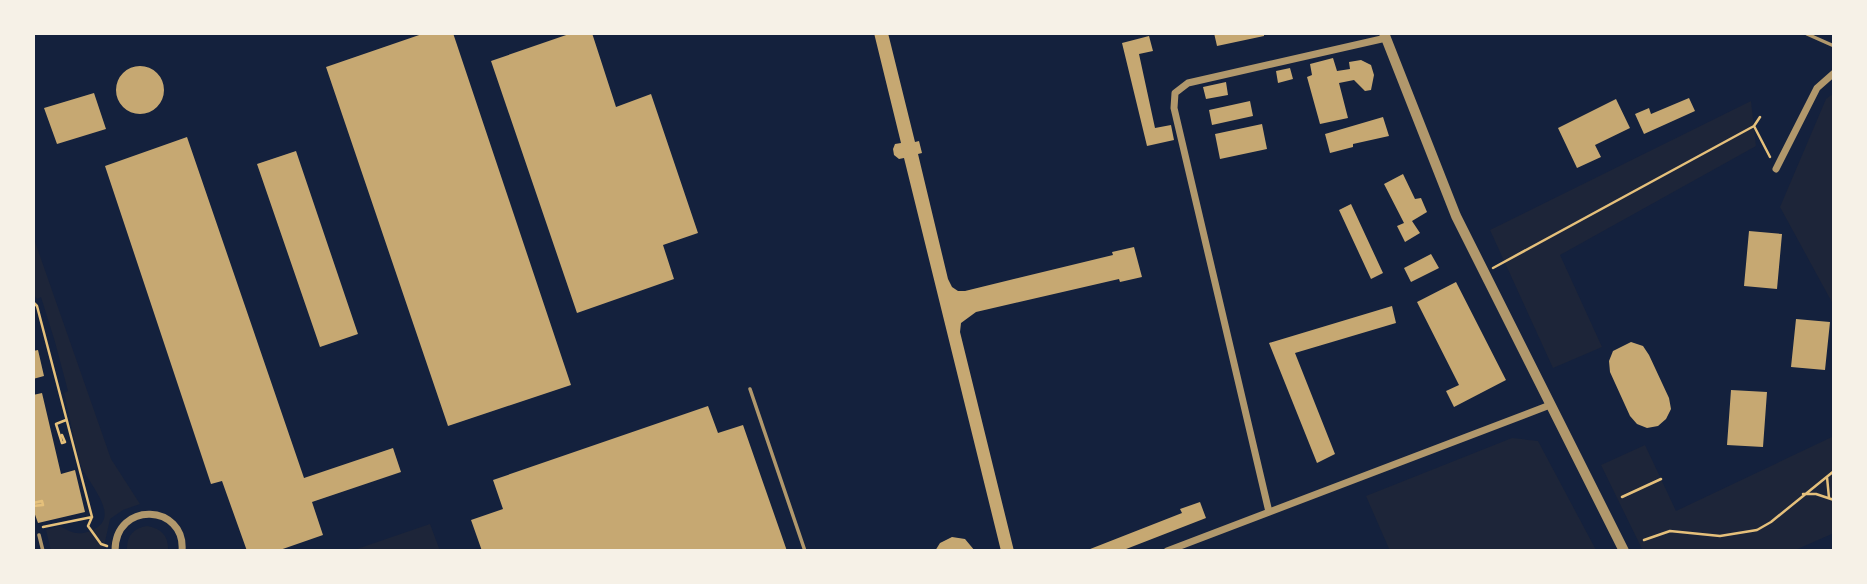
<svg xmlns="http://www.w3.org/2000/svg" width="1867" height="584" viewBox="0 0 1867 584" font-family="Manrope,sans-serif">
<style>
.green{fill:#1d2539}
.building{fill:#c6a872}
.lines{fill:none;stroke-linecap:round;stroke-linejoin:round}
.path{stroke:#e5c07b;stroke-width:2.5}
.service{stroke:#b1986c;stroke-width:3.5}
.minor{stroke:#b1986c;stroke-width:7}
.tertiary{stroke:#b1986c;stroke-width:10}
</style>
<rect width="100%" height="100%" fill="#14213d"/>
<!-- green -->
<path class="green" d="M1834 93V306L1780 207 1826 99Z
M1751 101 1756 146 1560 255 1602 347 1553 368 1490 230Z
M33 236 111 459 140 504 123 510 110 519 103 551H51L46 530 60 526C70 532 78 536 90 531 126 518 85 481 80 463 73 440 70 416 64 393L68 391 55 342 41 297 37 299 33 294Z
M1834 436V533L1793 551H1643L1601 465 1645 445 1676 511Z
M1512 438 1538 441 1596 550 1390 551 1366 496Z
M430 524 440 551H351Z
M147 526C161 528 169 536 168 551H127C126 537 133 528 147 526Z"/>
<!-- building -->
<path class="building" d="M425 33H453L571 385 448 426 326 67Z
M572 33H592L616 107 651 94 698 233 663 245 674 279 577 313 491 61Z
M874 33H888L915 142 919 141 922 153 918 154 948 279 952 287 958 291H965L1113 255 1112 252 1134 247 1142 277 1120 282 1119 279 976 312 961 323 960 332 1014 551H1001L904 158 899 159 894 155 893 149 895 144 901 143Z
M1214 33H1264V36L1217 46Z
M1149 36 1153 51 1139 54 1155 128 1171 125 1174 140 1147 146 1122 43Z
M1333 58 1337 71 1350 69 1349 62 1361 60 1371 65 1374 75 1371 90 1365 91 1354 80 1339 83 1348 118 1320 124 1307 77 1312 75 1310 64Z
M116 90a24 24 0 1 1 48 0a24 24 0 1 1-48 0Z
M1290 68 1293 79 1278 83 1276 71Z
M1226 82 1228 95 1206 99 1203 87Z
M94 93 106 129 57 144 44 108Z
M1689 98 1695 111 1644 134 1635 114 1649 108 1651 114Z
M1616 99 1630 128 1595 145 1601 157 1577 168 1558 128Z
M1250 101 1253 116 1212 125 1209 110Z
M1383 117 1389 136 1353 144V147L1330 153 1325 134Z
M1262 124 1267 149 1220 159 1215 134Z
M187 137 304 478 393 448 401 472 312 502 323 535 277 551H247L222 481 211 484 105 166Z
M296 151 358 334 320 347 257 164Z
M1403 174 1415 199 1421 198 1427 212 1412 221 1420 233 1405 242 1397 226 1404 223 1384 184Z
M1351 204 1383 273 1371 279 1339 210Z
M1749 231 1782 234 1777 289 1744 286Z
M1431 254 1439 268 1411 282 1404 268Z
M1456 282 1506 380 1454 407 1446 391 1459 385 1417 302Z
M1392 306 1396 323 1295 353 1335 454 1317 463 1269 343Z
M1796 319 1830 322 1825 370 1791 367Z
M1631 342 1643 346 1649 355 1669 398 1671 409 1666 419 1658 426 1647 428 1637 424 1630 416 1610 372 1609 361 1613 351Z
M38 350 44 376 33 379V351Z
M1731 390 1767 392 1763 447 1727 445Z
M42 393 61 474 75 470 85 512 38 523 33 509V395Z
M708 406 718 433 743 425 787 551H482L471 520 503 509 493 480Z
M1200 502 1206 518 1121 551H1085L1182 513 1180 509Z
M952 537 965 539 975 551H935L940 543Z"/>
<g class="lines">
<!-- path -->
<path class="path" d="M1754 126 1770 157
M1493 268 1754 126 1760 117
M33 302 37 306 92 517 43 527
M62 435 65 442 62 443 56 424 66 420
M1827 477 1829 498
M1803 494H1816L1834 500
M1622 497 1661 479
M33 503 42 501 43 505 33 506
M92 517 88 526 101 544 107 546
M1644 540 1670 531 1720 536 1757 530 1771 522 1834 471"/>
<!-- service -->
<path class="service" d="M1807 34 1834 46
M750 389 805 551
M39 535 43 551"/>
<!-- minor -->
<path class="minor" d="M1776 169 1817 88 1834 73
M1269 512 1174 108 1175 93 1188 83 1386 38
M115 551C115 500 186 504 182 551
M1167 551 1550 405"/>
<!-- tertiary -->
<path class="tertiary" d="M1384 33 1456 216 1624 551"/>
</g>
<!-- border -->
<rect width="1867" height="584" fill="none" stroke="#f6f1e7" stroke-width="70"/>
</svg>
